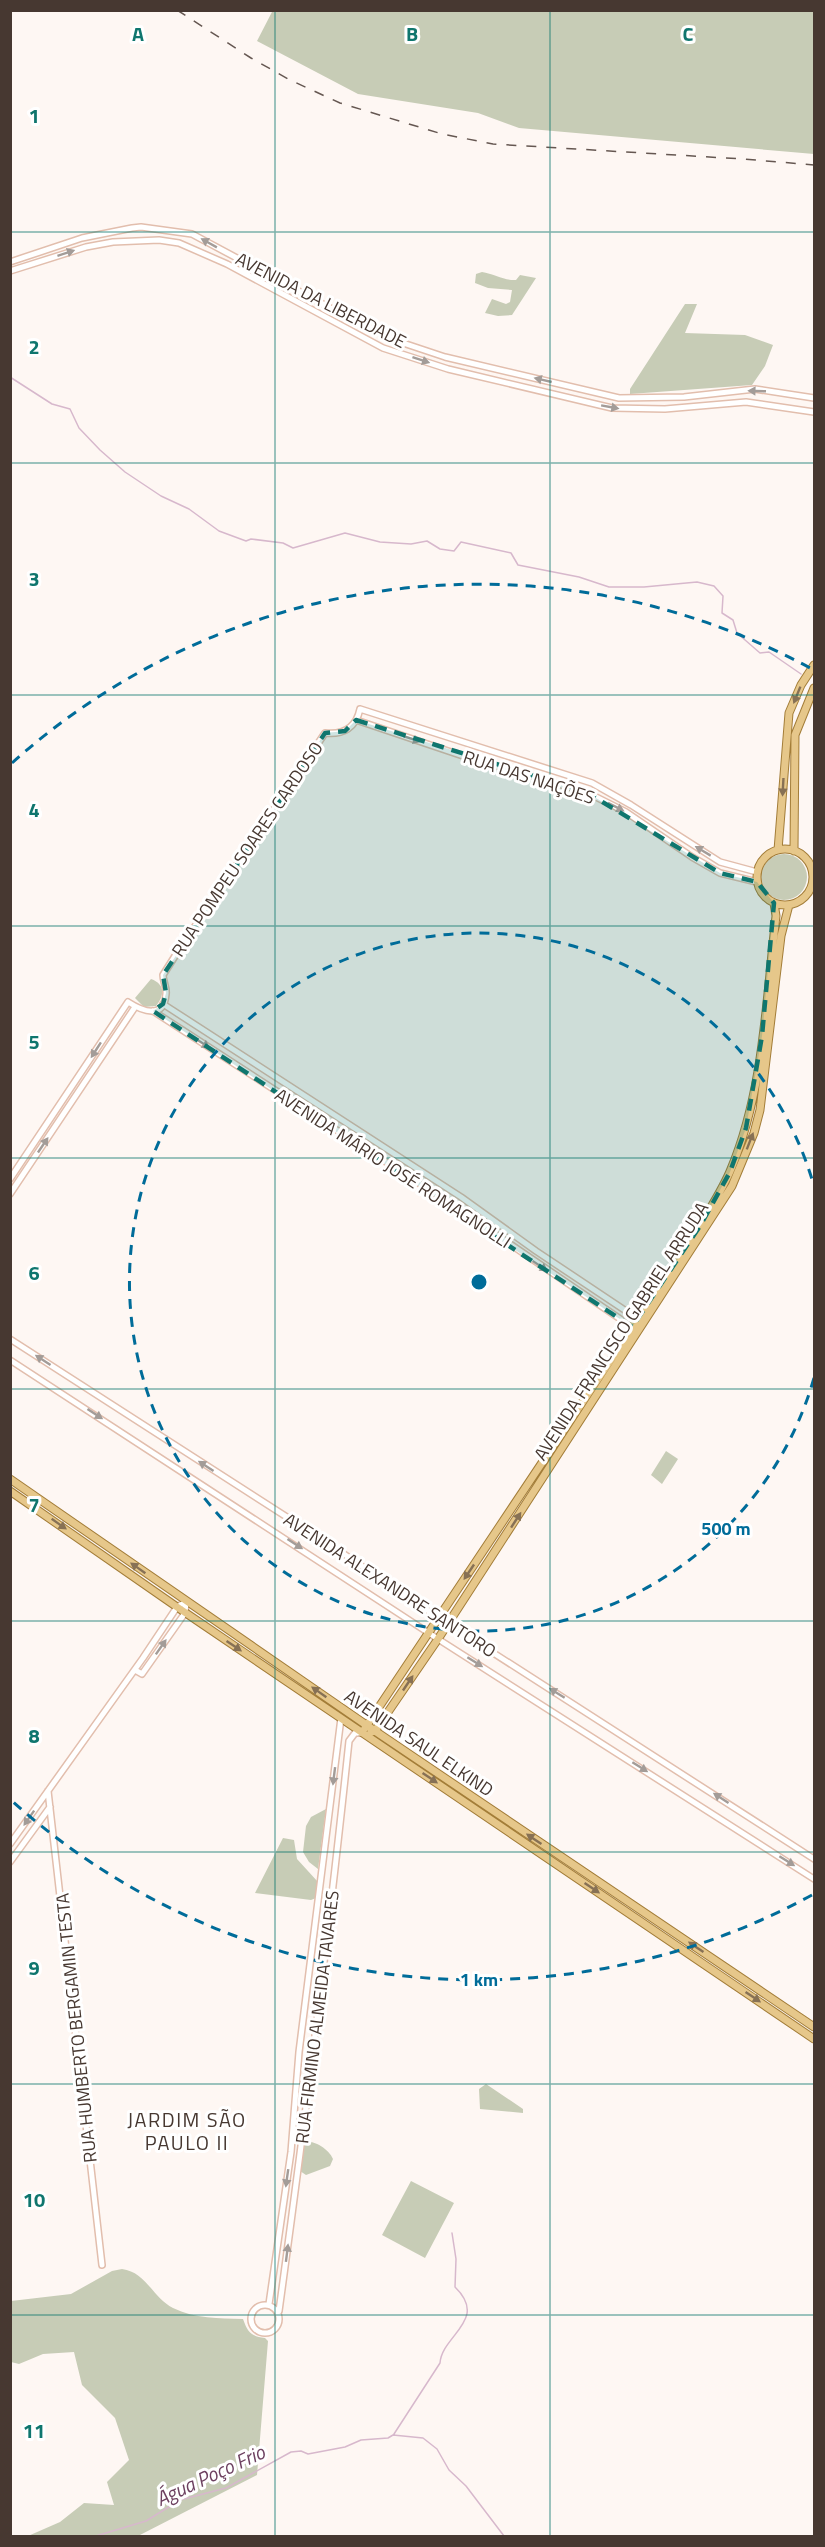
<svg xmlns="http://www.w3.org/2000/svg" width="825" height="2547" viewBox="0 0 825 2547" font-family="'Titillium Web',sans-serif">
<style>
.green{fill:#c7ccb6}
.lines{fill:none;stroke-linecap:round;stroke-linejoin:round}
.stream{stroke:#d7b8cc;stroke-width:1.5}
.minor-casing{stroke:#e2bead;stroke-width:8}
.major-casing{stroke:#a37d38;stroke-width:9}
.minor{stroke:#fff;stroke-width:5}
.major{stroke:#e6c78a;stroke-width:7}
.rail{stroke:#655751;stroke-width:1.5;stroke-dasharray:10 10;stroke-linecap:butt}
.oneway{fill:#a39c98}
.oneway2{fill:#877155}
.marked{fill:#0f766e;fill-opacity:0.2;stroke:#0f766e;stroke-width:4.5;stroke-dasharray:12 8;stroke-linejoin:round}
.grid{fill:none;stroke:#0f766e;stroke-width:1.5;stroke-opacity:0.55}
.ring{fill:none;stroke:#006c99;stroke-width:3;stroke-dasharray:10 8}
.labels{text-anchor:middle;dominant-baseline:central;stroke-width:6;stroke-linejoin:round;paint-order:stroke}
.street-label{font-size:18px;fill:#473831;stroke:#fff}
.neighbourhood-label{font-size:20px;letter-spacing:1.5px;fill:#473831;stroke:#fff}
.water-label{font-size:20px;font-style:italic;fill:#6d4160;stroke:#fff}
.grid-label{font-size:20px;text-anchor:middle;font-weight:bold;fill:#0f766e;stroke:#fff;stroke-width:6;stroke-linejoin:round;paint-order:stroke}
.centre{fill:#006c99;stroke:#fff;stroke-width:3}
.ring-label{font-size:18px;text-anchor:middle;font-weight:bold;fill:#006c99;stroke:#fff;stroke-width:6;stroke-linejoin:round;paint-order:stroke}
</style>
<rect width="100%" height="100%" fill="#fef7f3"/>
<!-- green -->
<path class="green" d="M273 10 814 11V154L519 128 478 113 358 94 257 41Z
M482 272C494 274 506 281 516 280L520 275 536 278 512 315 498 316 485 313 492 299 506 304 510 302 512 290 488 288 475 283 476 274Z
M685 304H697L685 333 745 335 773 345 765 366 752 385 630 394V389Z
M761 877a23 23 0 1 1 46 0a23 23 0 1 1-46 0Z
M151 979C165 984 165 995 156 1006L144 1007 135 998Z
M666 1451 678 1459 662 1484 651 1475Z
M326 1809 318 1869 309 1862 303 1852 306 1826 311 1817Z
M283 1838 294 1840 297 1859 318 1882 316 1898 311 1900 255 1893Z
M486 2084 523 2109V2113L480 2109 479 2089Z
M305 2141C315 2141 329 2149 333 2159L330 2166 306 2175 300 2171Z
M411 2181 454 2203 425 2258 382 2235Z
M122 2269C146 2272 153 2298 173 2308 195 2319 219 2318 243 2319 248 2333 251 2336 265 2338L268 2341 257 2475 138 2536H28L60 2522 84 2503 114 2505 107 2482 129 2460 115 2418 82 2385 74 2352 43 2354 19 2364 11 2362V2301L71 2294 112 2271Z"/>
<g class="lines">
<!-- stream -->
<path class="stream" d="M10 377 52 404 70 409 79 428 100 450 125 472 161 496 189 509 219 531 246 541 251 539 283 543 293 548 345 533 380 542 411 544 427 541 440 549 454 551 461 542 511 553 518 565 579 577 609 587H644L697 582 714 586 723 596 722 613 733 620 737 633 760 653 769 652 801 674
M394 2434 440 2363C442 2335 489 2320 455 2287L456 2259 452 2233
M96 2536 146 2521 180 2500 226 2488 291 2452 301 2451 308 2454 345 2447 361 2440 388 2438 393 2435 423 2438 437 2449 449 2470 466 2486 504 2536"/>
<!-- minor casing -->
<g class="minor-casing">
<path id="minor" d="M10 262 82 238 132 228 141 227 192 234 334 310 397 341 445 357 619 398 684 397 755 389 814 398
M10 271 86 247 113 242 159 240 179 243 227 264 383 348 448 369 612 408 665 409 746 402 814 412
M356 720 469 758 586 792 626 812 692 857 720 873 757 882
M163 1004 461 1197 536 1251 638 1319
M153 1011 454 1206 632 1327
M10 1179 128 1002C142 1011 164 1020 166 994 167 987 163 982 163 975L175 956 325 733C343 735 356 728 360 709L592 783 631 805 720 862 757 872
M10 1194 135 1007
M10 1339 335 1548 439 1618 814 1859
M10 1360 438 1639 814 1879
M135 1670 142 1674 185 1613 186 1602
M48 1791 102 2265
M10 1844 143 1658 177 1607 186 1602
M10 1862 50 1807
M269 2304 291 2152 299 2052 341 1718
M251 2319a14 14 0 1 1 28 0a14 14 0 1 1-28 0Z
M279 2311C305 2121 329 1931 349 1741L355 1733H363"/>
</g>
<!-- major casing -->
<g class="major-casing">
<path id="major" d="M757 877a28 28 0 1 1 56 0a28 28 0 1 1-56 0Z
M778 850 789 713 801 685 814 665
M794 851 795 735 814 688
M10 1479 375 1731 814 2027
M10 1491 177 1607 814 2039
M365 1728 700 1226C710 1208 723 1189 731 1169 764 1090 766 1000 776 916L774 903
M371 1732 375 1731 438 1639 732 1186 754 1133 760 1110 781 936 789 905"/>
</g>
<!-- minor -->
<use href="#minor" class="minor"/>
<!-- major -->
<use href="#major" class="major"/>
<!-- rail -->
<path class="rail" d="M177 10 251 58 290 80 340 103 442 134 493 144 743 159 814 165"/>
</g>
<!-- one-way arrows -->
<defs><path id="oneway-solid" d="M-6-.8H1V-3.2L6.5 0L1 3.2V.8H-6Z" transform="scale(1.5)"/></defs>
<g class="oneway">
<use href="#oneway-solid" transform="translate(209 243) rotate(-151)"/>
<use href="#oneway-solid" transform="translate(66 253) rotate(-18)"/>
<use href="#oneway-solid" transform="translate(421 360) rotate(18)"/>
<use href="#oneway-solid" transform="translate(543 380) rotate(-167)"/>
<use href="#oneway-solid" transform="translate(757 391) rotate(-178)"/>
<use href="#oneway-solid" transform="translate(610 407) rotate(10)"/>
<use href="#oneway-solid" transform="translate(412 739) rotate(18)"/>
<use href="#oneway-solid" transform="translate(616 807) rotate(27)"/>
<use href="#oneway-solid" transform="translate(703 851) rotate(-149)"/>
<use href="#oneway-solid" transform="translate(202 1043) rotate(33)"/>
<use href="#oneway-solid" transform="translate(96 1050) rotate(123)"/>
<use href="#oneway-solid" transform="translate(43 1145) rotate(-56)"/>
<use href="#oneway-solid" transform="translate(540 1266) rotate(34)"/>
<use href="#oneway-solid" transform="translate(43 1360) rotate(-147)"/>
<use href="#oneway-solid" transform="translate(95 1414) rotate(33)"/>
<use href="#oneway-solid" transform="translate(206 1466) rotate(-147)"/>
<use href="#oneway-solid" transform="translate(295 1544) rotate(33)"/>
<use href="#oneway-solid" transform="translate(161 1647) rotate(-55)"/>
<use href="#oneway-solid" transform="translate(475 1662) rotate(32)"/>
<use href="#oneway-solid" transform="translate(557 1693) rotate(-148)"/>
<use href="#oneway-solid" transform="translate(640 1767) rotate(32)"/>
<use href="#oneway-solid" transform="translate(334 1776) rotate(97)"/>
<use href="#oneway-solid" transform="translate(721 1798) rotate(-147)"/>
<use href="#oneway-solid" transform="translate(29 1818) rotate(125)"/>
<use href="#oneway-solid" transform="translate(787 1861) rotate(32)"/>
<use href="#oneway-solid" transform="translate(287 2178) rotate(98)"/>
<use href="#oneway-solid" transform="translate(287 2253) rotate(-83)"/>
</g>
<g class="oneway2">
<use href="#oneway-solid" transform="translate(797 695) rotate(112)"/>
<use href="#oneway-solid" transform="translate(783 787) rotate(93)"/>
<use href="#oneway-solid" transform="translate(750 1141) rotate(-69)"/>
<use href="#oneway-solid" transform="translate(516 1520) rotate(-57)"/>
<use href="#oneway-solid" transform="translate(59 1524) rotate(35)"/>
<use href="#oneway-solid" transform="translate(138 1568) rotate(-145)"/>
<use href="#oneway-solid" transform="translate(469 1572) rotate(124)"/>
<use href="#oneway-solid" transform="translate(234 1646) rotate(34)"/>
<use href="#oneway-solid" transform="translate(408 1683) rotate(-56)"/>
<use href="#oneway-solid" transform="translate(319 1692) rotate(-145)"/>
<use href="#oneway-solid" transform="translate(430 1778) rotate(34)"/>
<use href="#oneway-solid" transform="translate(534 1839) rotate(-146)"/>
<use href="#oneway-solid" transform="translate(592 1888) rotate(34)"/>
<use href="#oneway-solid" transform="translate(696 1947) rotate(-146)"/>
<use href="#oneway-solid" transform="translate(753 1997) rotate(34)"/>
</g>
<!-- marked area -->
<path class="marked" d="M356 720 586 792 720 873 757 882 774 903 762 1036 746 1128 730 1172 700 1226 632 1327 153 1011 163 1004 166 993 163 975 325 733 345 731Z"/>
<!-- grid -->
<path class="grid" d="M275 10V2536M550 10V2536M10 232H814M10 463H814M10 695H814M10 926H814M10 1158H814M10 1389H814M10 1621H814M10 1852H814M10 2084H814M10 2315H814"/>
<!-- distance rings -->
<g class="ring">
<path d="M814 1378A349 349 0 1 1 814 1186"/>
<path d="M812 1895A698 698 0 0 1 12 1801M12 763A698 698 0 0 1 812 669"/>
</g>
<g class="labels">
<!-- street labels -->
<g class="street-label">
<text transform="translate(321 300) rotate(27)">AVENIDA DA LIBERDADE</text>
<text transform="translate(529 777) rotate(18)">RUA DAS NAÇÕES</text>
<text transform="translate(247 849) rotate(-56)">RUA POMPEU SOARES CARDOSO</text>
<text transform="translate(393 1168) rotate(33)">AVENIDA MÁRIO JOSÉ ROMAGNOLLI</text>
<text transform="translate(621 1331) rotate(-57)">AVENIDA FRANCISCO GABRIEL ARRUDA</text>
<text transform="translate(390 1585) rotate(33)">AVENIDA ALEXANDRE SANTORO</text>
<text transform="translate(419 1743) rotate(34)">AVENIDA SAUL ELKIND</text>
<text transform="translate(317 2017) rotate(-83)">RUA FIRMINO ALMEIDA TAVARES</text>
<text transform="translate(76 2028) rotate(-96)">RUA HUMBERTO BERGAMIN TESTA</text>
</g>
<!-- neighbourhood labels -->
<g class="neighbourhood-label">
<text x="187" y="2119">JARDIM SÃO<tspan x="187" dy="23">PAULO II</tspan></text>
</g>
<!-- water labels -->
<g class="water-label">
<text transform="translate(210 2475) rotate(-25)">Água Poço Frio</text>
</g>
</g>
<g class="grid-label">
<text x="138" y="41">A</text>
<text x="412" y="41">B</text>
<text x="688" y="41">C</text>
<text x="34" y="123">1</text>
<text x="34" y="354">2</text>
<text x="34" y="586">3</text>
<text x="34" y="817">4</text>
<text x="34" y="1049">5</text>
<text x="34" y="1280">6</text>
<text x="34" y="1512">7</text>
<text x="34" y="1743">8</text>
<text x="34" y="1975">9</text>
<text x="34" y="2207">10</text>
<text x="34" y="2438">11</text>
</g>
<circle cx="479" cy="1282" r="9" class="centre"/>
<g class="ring-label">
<text x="726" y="1535">500 m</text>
<text x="479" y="1986">1 km</text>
</g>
<!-- border -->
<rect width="825" height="2547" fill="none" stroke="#473831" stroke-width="24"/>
</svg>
